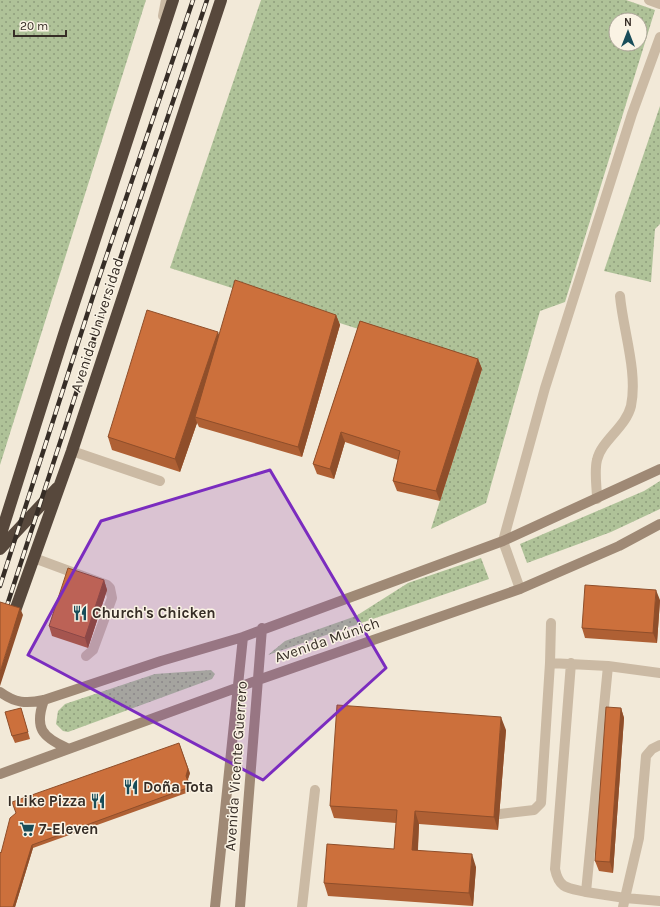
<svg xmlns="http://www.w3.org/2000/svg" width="660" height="907" viewBox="0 0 660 907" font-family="Karla,sans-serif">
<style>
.grass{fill:url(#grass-dots);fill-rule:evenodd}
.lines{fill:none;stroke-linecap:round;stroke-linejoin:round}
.lane{stroke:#cbbaa4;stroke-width:10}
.street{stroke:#cbbaa4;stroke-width:10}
.secondary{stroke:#9f8975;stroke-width:10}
.highway{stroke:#57483c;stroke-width:12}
.rail-casing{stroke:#362d26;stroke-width:4.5}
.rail{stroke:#faf3e4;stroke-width:3;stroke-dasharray:9;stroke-linecap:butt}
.wall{fill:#af6034}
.shaded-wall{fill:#8f4e2a}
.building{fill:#cc703c;stroke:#8f4e2a}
.marked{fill:#7b2cbf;fill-opacity:0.2;stroke:#7b2cbf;stroke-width:3;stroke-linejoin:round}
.labels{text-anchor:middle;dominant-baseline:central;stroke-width:3;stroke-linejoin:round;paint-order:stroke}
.street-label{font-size:15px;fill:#362d26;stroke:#faf3e4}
.poi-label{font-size:15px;font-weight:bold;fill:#362d26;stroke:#faf3e4;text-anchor:start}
</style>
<defs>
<pattern id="grass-dots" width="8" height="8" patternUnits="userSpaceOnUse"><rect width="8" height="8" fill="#afc298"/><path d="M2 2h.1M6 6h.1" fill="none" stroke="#8f9e7c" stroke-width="1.8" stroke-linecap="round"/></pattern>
</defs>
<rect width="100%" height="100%" fill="#f2e9d8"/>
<!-- grass -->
<path class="grass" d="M0 0H146L0 465Z
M261 0H626L655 10 565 302 540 311 486 503 431 529 482 369 170 268ZM616 20H640V44H616Z
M660 106V224L655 229 651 282 604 271Z
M660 481V509L611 532 527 563 520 544 644 491Z
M481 558 489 579 268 655 285 641 356 616 408 583Z
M211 670 215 674 212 679 68 732 63 731 56 724 58 711 65 704 155 674Z"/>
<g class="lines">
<!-- lane -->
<path class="lane" d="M649 0 660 4
M72 451 160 481
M597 499C597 487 594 472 597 460 601 441 626 427 631 406 638 372 623 330 620 296
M34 558 107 585 110 588 112 598 93 650 86 656
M520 589 503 541 545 388 632 114 660 37
M550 663 551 623
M571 663 555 869C559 889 568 888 586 892
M608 666 586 892 625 898 639 838 646 756 652 749 660 745
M500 814 534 810 541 803 550 663 608 666 660 673
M302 907 315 790
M623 907 625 898 660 901"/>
<!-- street -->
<path class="street" d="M163 16 166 0"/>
<!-- secondary -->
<path class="secondary" d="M0 692C15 703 26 704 44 700L161 661 243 637 503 541 660 469
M44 700C34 728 42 737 67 748
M0 774 258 680 520 589 619 546 660 524
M215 907 243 637
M240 907 262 628"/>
<!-- highway -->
<path class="highway" d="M0 537 65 331 173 0
M0 549 57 488
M11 622 72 451 221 0"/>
<!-- rail casing -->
<g class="rail-casing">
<path id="rail" d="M0 586 96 287 193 0
M0 627 109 292 207 0"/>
</g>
<!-- rail -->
<use href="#rail" class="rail"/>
</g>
<!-- wall -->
<path class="wall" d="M336 315 340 325 302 457 199 427 197 423 180 472 112 450 108 437 219 335Z
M360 321 478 359 482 369 440 501 397 491 393 481 398 460 345 442 334 479 317 474 313 464Z
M104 580 107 590 88 648 52 636 49 626Z
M660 600 657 643 585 638 582 628Z
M21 708 30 739 15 743 12 736Z
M621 708 624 718 613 873 599 871 595 861Z
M506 730 498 830 419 824 418 850 476 867 473 906 328 896 324 883 394 849 396 823 334 818 330 806Z
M190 773 188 779 192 791 33 848 15 907H0L1 853Z"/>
<!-- shaded-wall -->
<path class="shaded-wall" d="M336 315 340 325 302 457 298 447Z
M218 332 223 345 195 417 197 423 180 472 175 459Z
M478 359 482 369 440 501 436 491Z
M341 432 345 442 334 479 330 469Z
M104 580 107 590 88 648 85 638Z
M656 590 660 600 657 643 653 633Z
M20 608 23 615 0 686V672Z
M621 708 624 718 613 873 610 862Z
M501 717 506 730 498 830 494 817Z
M179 743 190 773 188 779 186 776Z
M415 811 419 824 417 863 412 850Z
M32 845 33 848 15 907H13Z
M472 854 476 867 473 906 469 893Z"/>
<!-- building -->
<path class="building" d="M235 280 336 315 298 447 195 417Z
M147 310 218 332 175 459 108 437Z
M360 321 478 359 436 491 393 481 400 451 341 432 330 469 313 464Z
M68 568 104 580 85 638 49 626Z
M585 585 656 590 653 633 582 628Z
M0 602 20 608 0 672Z
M337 705 501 717 494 817 415 811 412 850 472 854 469 893 324 883 327 844 394 849 397 810 330 806Z
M606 707 621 708 610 862 595 861Z
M21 708 28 732 12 736 5 712Z
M179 743 188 769 186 776 190 787 32 845 13 907H0V852L1 853 10 818 16 813 12 802Z"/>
<!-- marked area -->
<path class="marked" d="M270 470 386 668 263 780 28 655 101 521Z"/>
<!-- icons -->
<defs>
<g id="restaurant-bare" transform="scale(1.2)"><path d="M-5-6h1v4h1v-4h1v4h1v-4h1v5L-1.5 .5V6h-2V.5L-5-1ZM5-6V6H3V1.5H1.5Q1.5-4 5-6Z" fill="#194d59" stroke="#faf3e4" stroke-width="2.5" paint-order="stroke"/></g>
<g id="supermarket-bare" transform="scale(1.2)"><path d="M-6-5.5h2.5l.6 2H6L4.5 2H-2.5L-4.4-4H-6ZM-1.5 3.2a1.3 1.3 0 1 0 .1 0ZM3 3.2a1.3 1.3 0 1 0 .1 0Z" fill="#194d59" stroke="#faf3e4" stroke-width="2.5" paint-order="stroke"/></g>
</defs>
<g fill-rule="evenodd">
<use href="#restaurant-bare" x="80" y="613"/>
<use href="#restaurant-bare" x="131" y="787"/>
<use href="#restaurant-bare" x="98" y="801"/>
<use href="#supermarket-bare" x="27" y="829"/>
</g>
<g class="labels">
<!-- street labels -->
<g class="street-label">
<text transform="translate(97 325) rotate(-72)">Avenida Universidad</text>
<text transform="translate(327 640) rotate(-19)">Avenida Múnich</text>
<text transform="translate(236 766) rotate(-86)">Avenida Vicente Guerrero</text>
</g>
<!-- poi labels -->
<g class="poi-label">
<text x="92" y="613">Church's Chicken</text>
<text x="143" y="787">Doña Tota</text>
<text x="86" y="801" text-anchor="end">I Like Pizza</text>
<text x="39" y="829">7-Eleven</text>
</g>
</g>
<!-- north arrow -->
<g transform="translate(628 32)"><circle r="19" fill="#faf3e4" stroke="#aca498"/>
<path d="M0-3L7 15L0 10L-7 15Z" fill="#194d59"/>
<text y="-6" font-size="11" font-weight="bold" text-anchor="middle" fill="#362d26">N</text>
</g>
<!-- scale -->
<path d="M14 30v6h52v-6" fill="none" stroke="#362d26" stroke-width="2"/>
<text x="20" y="30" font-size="12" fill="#362d26" stroke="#faf3e4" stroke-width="3" paint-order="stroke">20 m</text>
</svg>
